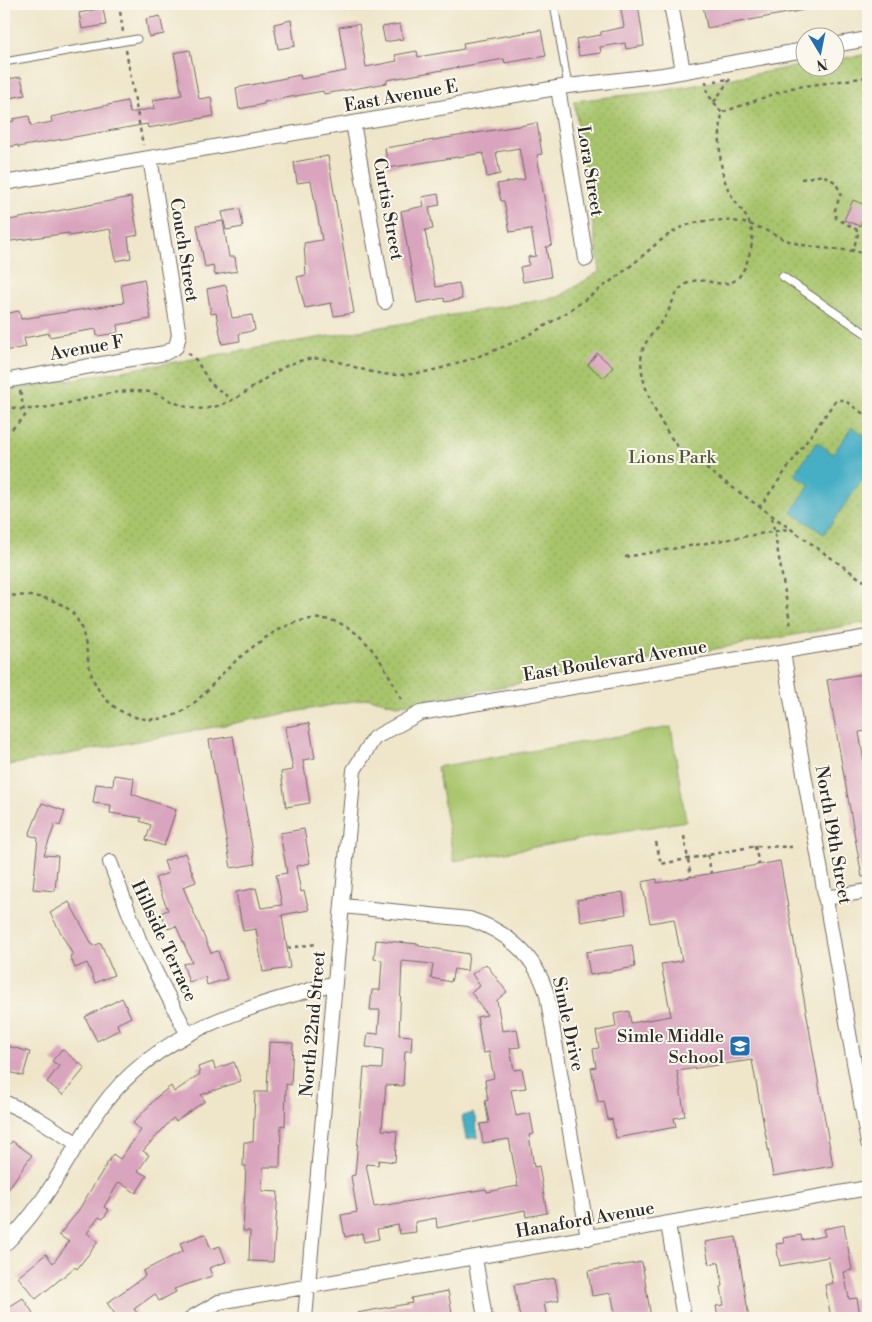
<svg xmlns="http://www.w3.org/2000/svg" width="872" height="1322" viewBox="0 0 872 1322" font-family="'Libre Bodoni',serif">
<style>
.park{fill:url(#park-dots);stroke:#6a784c}
.pitch{fill:#a8c56c;stroke:#6a784c}
.water{fill:#46afc5;stroke:#386d78}
.building{fill:#d9a4bd}
.lines{fill:none;stroke-linecap:round;stroke-linejoin:round}
.service-casing{stroke:#706c63;stroke-width:9}
.minor-casing{stroke:#706c63;stroke-width:16}
.path{stroke:#706c63;stroke-width:2.5;stroke-dasharray:4 4;stroke-linecap:butt}
.service{stroke:#fff;stroke-width:7}
.minor{stroke:#fff;stroke-width:14}
.labels{text-anchor:middle;dominant-baseline:central;stroke-width:4;stroke-linejoin:round;paint-order:stroke}
.street-label{font-size:18px;fill:#2b2b2b;stroke:#fbf7ec}
.park-label{font-size:18px;fill:#50593e;stroke:#fbf7ec}
.poi-label{font-size:18px;fill:#2b2b2b;stroke:#fbf7ec;text-anchor:end}
</style>
<defs>
<pattern id="park-dots" width="8" height="8" patternUnits="userSpaceOnUse" patternTransform="scale(1.25)"><rect width="8" height="8" fill="#a8c56c"/><path d="M2 2h.1M6 6h.1" fill="none" stroke="#91a95e" stroke-width="1.8" stroke-linecap="round"/></pattern>
</defs>
<rect width="100%" height="100%" fill="#fbf7ec"/>
<filter id="ink" filterUnits="userSpaceOnUse"><feTurbulence type="fractalNoise" baseFrequency=".02" numOctaves="2"/><feDisplacementMap in="SourceGraphic" scale="10" xChannelSelector="R" yChannelSelector="G"/><feConvolveMatrix kernelMatrix="1 2 1 2 8 2 1 2 1" color-interpolation-filters="sRGB"/></filter>
<filter id="wash" filterUnits="userSpaceOnUse"><feTurbulence type="fractalNoise" baseFrequency=".0096" numOctaves="4" result="noise"/><feDisplacementMap in="SourceGraphic" scale="20" xChannelSelector="R" yChannelSelector="G"/><feGaussianBlur stdDeviation="1.12" result="paint"/><feColorMatrix in="noise" values="0 0 0 0 0 0 0 0 0 0 0 0 0 0 0 0 0 1.4 0 .05"/><feComposite in="paint" operator="in"/></filter>
<g filter="url(#wash)">
<rect width="100%" height="100%" fill="#efe6ca"/>
<!-- park -->
<path class="park" d="M868 54V622L397 705 369 698 4 766V391L559 297 600 271 574 101 662 91 804 65V68H834L835 60Z"/>
<!-- pitch -->
<path class="pitch" d="M671 727 686 821 454 861 437 767Z"/>
<!-- water -->
<path class="water" d="M852 427 868 438V472L824 534 791 512 810 485 794 474 817 442 833 454Z
M473 1113 477 1122 475 1123 478 1137 466 1139 462 1116Z"/>
<g id="blocks">
<!-- building -->
<path class="building" d="M620 4H638L644 46 626 49 625 43 600 47 601 53 579 56 576 39 601 35V32L624 27Z
M711 4H804V10L707 28 703 5Z
M103 8 106 25 82 29 79 13Z
M160 16 164 34 149 37 146 19Z
M291 20 295 46 278 49 274 24Z
M359 24 366 67 397 61 395 55 417 51 418 57 464 49 463 43 541 30 546 56 505 63 504 59 387 80V83L324 94 323 91 264 102V104L239 109 236 88 300 75 301 79 346 71 339 27Z
M400 24 403 39 385 42 382 27Z
M190 50 199 99 211 97 214 116 148 128 147 124 18 147V145L4 148V123L14 121 13 119 29 116 31 126 52 122 51 117 127 101 130 113 155 108 153 100 182 95 174 53Z
M21 77 25 95 10 98 7 79Z
M537 123 542 154 537 155 552 245 546 247 551 277 523 282 520 267 529 265 528 257 536 256 531 229 510 232 504 201H501L497 184 525 179 519 148 496 152 500 174 487 177 483 153 388 168 385 148Z
M328 156 354 313 334 316 331 303 305 308 297 277 306 275 304 243 322 240 311 181 297 183 294 162Z
M438 194 440 205 429 207 433 229 425 230 433 276 436 287 459 283 462 299 445 302 444 298 417 303 401 211 424 206 422 197Z
M131 197 138 235 128 237 131 258 116 261 110 229 69 236V233L4 242V221Z
M853 200 868 206 860 226 844 220Z
M240 209 243 227 226 230 222 212Z
M223 221 229 257H235L237 271 215 275 213 265 205 267 197 225Z
M144 279 151 319 117 325 118 333 97 336 96 329 49 337V333L24 338 26 347 4 351V314L19 311 21 319 124 303 121 284Z
M226 285 232 318 252 315 255 330 239 334 240 341 222 344 216 313 211 314 207 289Z
M597 353 613 367 604 378 588 365Z
M868 673 867 731 859 732 868 786V876L862 877 827 680Z
M309 723 315 758 303 760 310 803 286 807 281 772 293 770 285 727Z
M233 736 255 864 231 868 209 740Z
M114 775 134 778 132 794 176 810 164 846 146 840 151 825 140 821 142 818 110 813 111 805 93 803 96 784 113 786Z
M42 803 65 811 60 826 55 824 44 855 58 856 55 891 33 889 38 838 29 835Z
M304 829 310 863 296 866 301 892 304 891 309 910 282 915 290 968 263 972 256 929 243 931 236 892 256 888 261 908 282 905 276 875 287 873 280 833Z
M185 853 196 882 183 887 211 953 218 951 227 979 207 985 205 977 189 982 183 964 192 962 176 926 168 929 161 913 168 910 155 878 168 873 164 861Z
M780 861 833 1166 773 1176 752 1060 677 1071 685 1116 674 1118 676 1127 616 1138 612 1119 608 1120 604 1101 598 1102 591 1068 596 1067 593 1049 599 1048 596 1031 616 1027 614 1014 629 1011 631 1023 671 1016 661 964 682 961 674 919 650 923 642 882 657 879V883Z
M623 892 626 914 581 922 577 900Z
M69 902 93 946 101 943 114 975 95 983 87 963 75 968 70 956 73 955 50 913Z
M376 940 419 944V946L469 954 467 971 454 969 451 982 431 978 433 964 402 961 399 1035 412 1036 411 1051H405L403 1086 386 1085 382 1130 397 1131 395 1162 379 1160 378 1165 366 1164 374 1207 486 1189 487 1192 518 1186 509 1139 483 1143 480 1124 489 1123 485 1101 488 1100 485 1080 494 1078 489 1052 483 1053 477 1017 487 1015 471 992 480 986 472 974 486 964 507 992 497 1000 502 1031 517 1029 520 1047 510 1048 514 1070 522 1069 526 1088 511 1090 516 1116 530 1113 534 1134 529 1135 534 1167 539 1166 547 1213 526 1217 525 1210 437 1228 436 1218 415 1222 416 1232 400 1234 398 1225 377 1229 379 1239 364 1242 362 1233 345 1237 341 1215 357 1212 351 1176 355 1175 364 1068 382 1069 383 1049 366 1047 368 1033 378 1034 380 1010H370L372 990H380L382 960 374 959Z
M632 945 635 967 590 975 586 952Z
M122 998 131 1017 117 1024 119 1030 97 1041 85 1017Z
M269 1042 293 1043 291 1085 286 1084 285 1126 281 1125 280 1167H263L262 1191 278 1192 273 1262 249 1261 250 1231H243L246 1166H243L244 1142H253L255 1092H267Z
M4 1045 30 1052 23 1076 6 1071 7 1064 4 1063Z
M62 1049 85 1068 63 1095 47 1082 59 1066 52 1061Z
M213 1062 215 1069 234 1062 241 1081 201 1095 205 1101 176 1121 173 1118 143 1151 149 1155 138 1171 147 1176 136 1193 119 1182 104 1207 109 1210 103 1219 99 1217 87 1233 98 1242 77 1269 75 1267 36 1299 18 1277 46 1254 53 1263 69 1242 59 1235 76 1214 113 1154 120 1159 141 1130 133 1123 158 1096 171 1086 174 1092 200 1074 198 1067Z
M12 1141 32 1155 4 1195V1153Z
M844 1225 852 1270 844 1272 849 1299 857 1298 860 1315 831 1318 825 1285 833 1283 828 1257 780 1266 776 1244 784 1243 783 1238 801 1235 802 1240 825 1236 823 1229Z
M205 1234 211 1249 220 1246 226 1262 209 1268 212 1276 174 1289 176 1292 159 1301 155 1294 134 1309 141 1318H118L107 1303 145 1276 143 1271 183 1251 180 1243Z
M736 1237 749 1318H718L716 1306 724 1305 721 1287 723 1286 719 1262 709 1264 705 1242Z
M642 1262 651 1318H616L611 1293 592 1296 588 1271Z
M555 1278 559 1300 544 1303 547 1318H520L514 1285Z
M448 1291 453 1318H358L357 1313 412 1303 411 1298Z
M23 1298 33 1313 26 1318H4V1310Z"/>
</g>
</g>
<g filter="url(#ink)">
<use href="#blocks" fill-opacity="0" stroke="#706c63" stroke-width="1"/>
<g class="lines">
<!-- service casing -->
<g class="service-casing">
<path id="service" d="M554 4 568 86
M4 62 137 39
M782 276 868 335"/>
</g>
<!-- minor casing -->
<g class="minor-casing">
<path id="minor" d="M671 4 683 71
M834 45 868 39
M558 88 586 259
M353 123 385 302
M4 183 568 86 663 75 804 50
M4 381 165 353 176 347 179 335 150 158
M783 652 868 1143
M110 862 140 942 187 1033
M825 898 868 891
M343 906 469 919C507 931 536 956 547 995L588 1238
M4 1102 32 1115 78 1144
M668 1224 684 1318
M4 1245C45 1207 68 1155 100 1109 156 1031 247 1007 335 983
M475 1258 485 1318
M191 1318 219 1302 868 1188
M305 1318 354 770 374 738 420 713 868 637"/>
</g>
<!-- path -->
<path class="path" d="M119 4 123 32
M126 50 143 145
M706 81 707 93 722 113C719 134 718 163 726 184 735 210 758 217 751 248 736 312 708 266 683 286 674 293 672 306 666 315 659 328 645 338 642 353 636 382 664 433 683 452L862 580 868 582
M714 102 730 79 715 81
M723 112 791 88 868 77
M801 179 823 175 835 182 841 193 835 210 836 218 859 231 853 250
M188 353 196 360 210 383 232 400
M4 406C11 407 19 410 27 409 64 409 100 390 138 391 168 391 178 415 214 407 250 398 272 364 309 359 333 356 354 369 377 373 412 380 450 366 482 355 537 336 577 306 623 272 650 252 669 225 705 221 722 219 744 221 760 228 773 233 785 241 799 244 822 250 845 248 868 254
M12 429 25 416 20 390
M759 508 836 400H844L868 417
M772 518 791 627
M625 557 788 529
M4 596C25 594 60 596 74 615 86 630 86 652 90 670 98 700 125 722 157 719 189 717 205 691 226 670 303 597 355 598 401 699
M684 836 691 877
M656 842 661 864 755 846 792 847
M755 846 759 865
M708 855 711 873
M287 948 316 944"/>
<!-- service -->
<use href="#service" class="service"/>
<!-- minor -->
<use href="#minor" class="minor"/>
</g>
</g>
<!-- icons -->
<defs>
<g id="school-square" transform="scale(1.125)"><rect x="-9" y="-9" width="18" height="18" rx="4" fill="#1f6fb2" stroke="#fbf7ec"/><path d="M0-5L7-2L0 1L-7-2ZM-4 1L0 2.5L4 1V4Q0 6-4 4Z" fill="#fff"/></g>
</defs>
<g fill-rule="evenodd">
<use href="#school-square" x="740" y="1046"/>
</g>
<g class="labels">
<!-- street labels -->
<g class="street-label">
<text transform="translate(401 96) rotate(-10)">East Avenue E</text>
<text transform="translate(590 171) rotate(81)">Lora Street</text>
<text transform="translate(388 209) rotate(80)">Curtis Street</text>
<text transform="translate(184 250) rotate(81)">Couch Street</text>
<text transform="translate(87 348) rotate(-10)">Avenue F</text>
<text transform="translate(615 661) rotate(-9)">East Boulevard Avenue</text>
<text transform="translate(833 835) rotate(80)">North 19th Street</text>
<text transform="translate(164 941) rotate(65)">Hillside Terrace</text>
<text transform="translate(313 1024) rotate(-85)">North 22nd Street</text>
<text transform="translate(568 1024) rotate(78)">Simle Drive</text>
<text transform="translate(585 1220) rotate(-10)">Hanaford Avenue</text>
</g>
<!-- park labels -->
<g class="park-label">
<text x="672" y="457">Lions Park</text>
</g>
<!-- poi labels -->
<g class="poi-label">
<text x="724" y="1036">Simle Middle<tspan x="724" dy="21">School</tspan></text>
</g>
</g>
<!-- margin -->
<rect width="872" height="1322" fill="none" stroke="#fbf7ec" stroke-width="20"/>
<!-- north arrow -->
<g transform="translate(820 52) rotate(170)"><circle r="24" fill="#fbf7ec" stroke="#a8a59f"/>
<path d="M0-4L9 19L0 12L-9 19Z" fill="#1f6fb2"/>
<text y="-8" font-size="14" font-weight="bold" text-anchor="middle" fill="#2b2b2b">N</text>
</g>
</svg>
